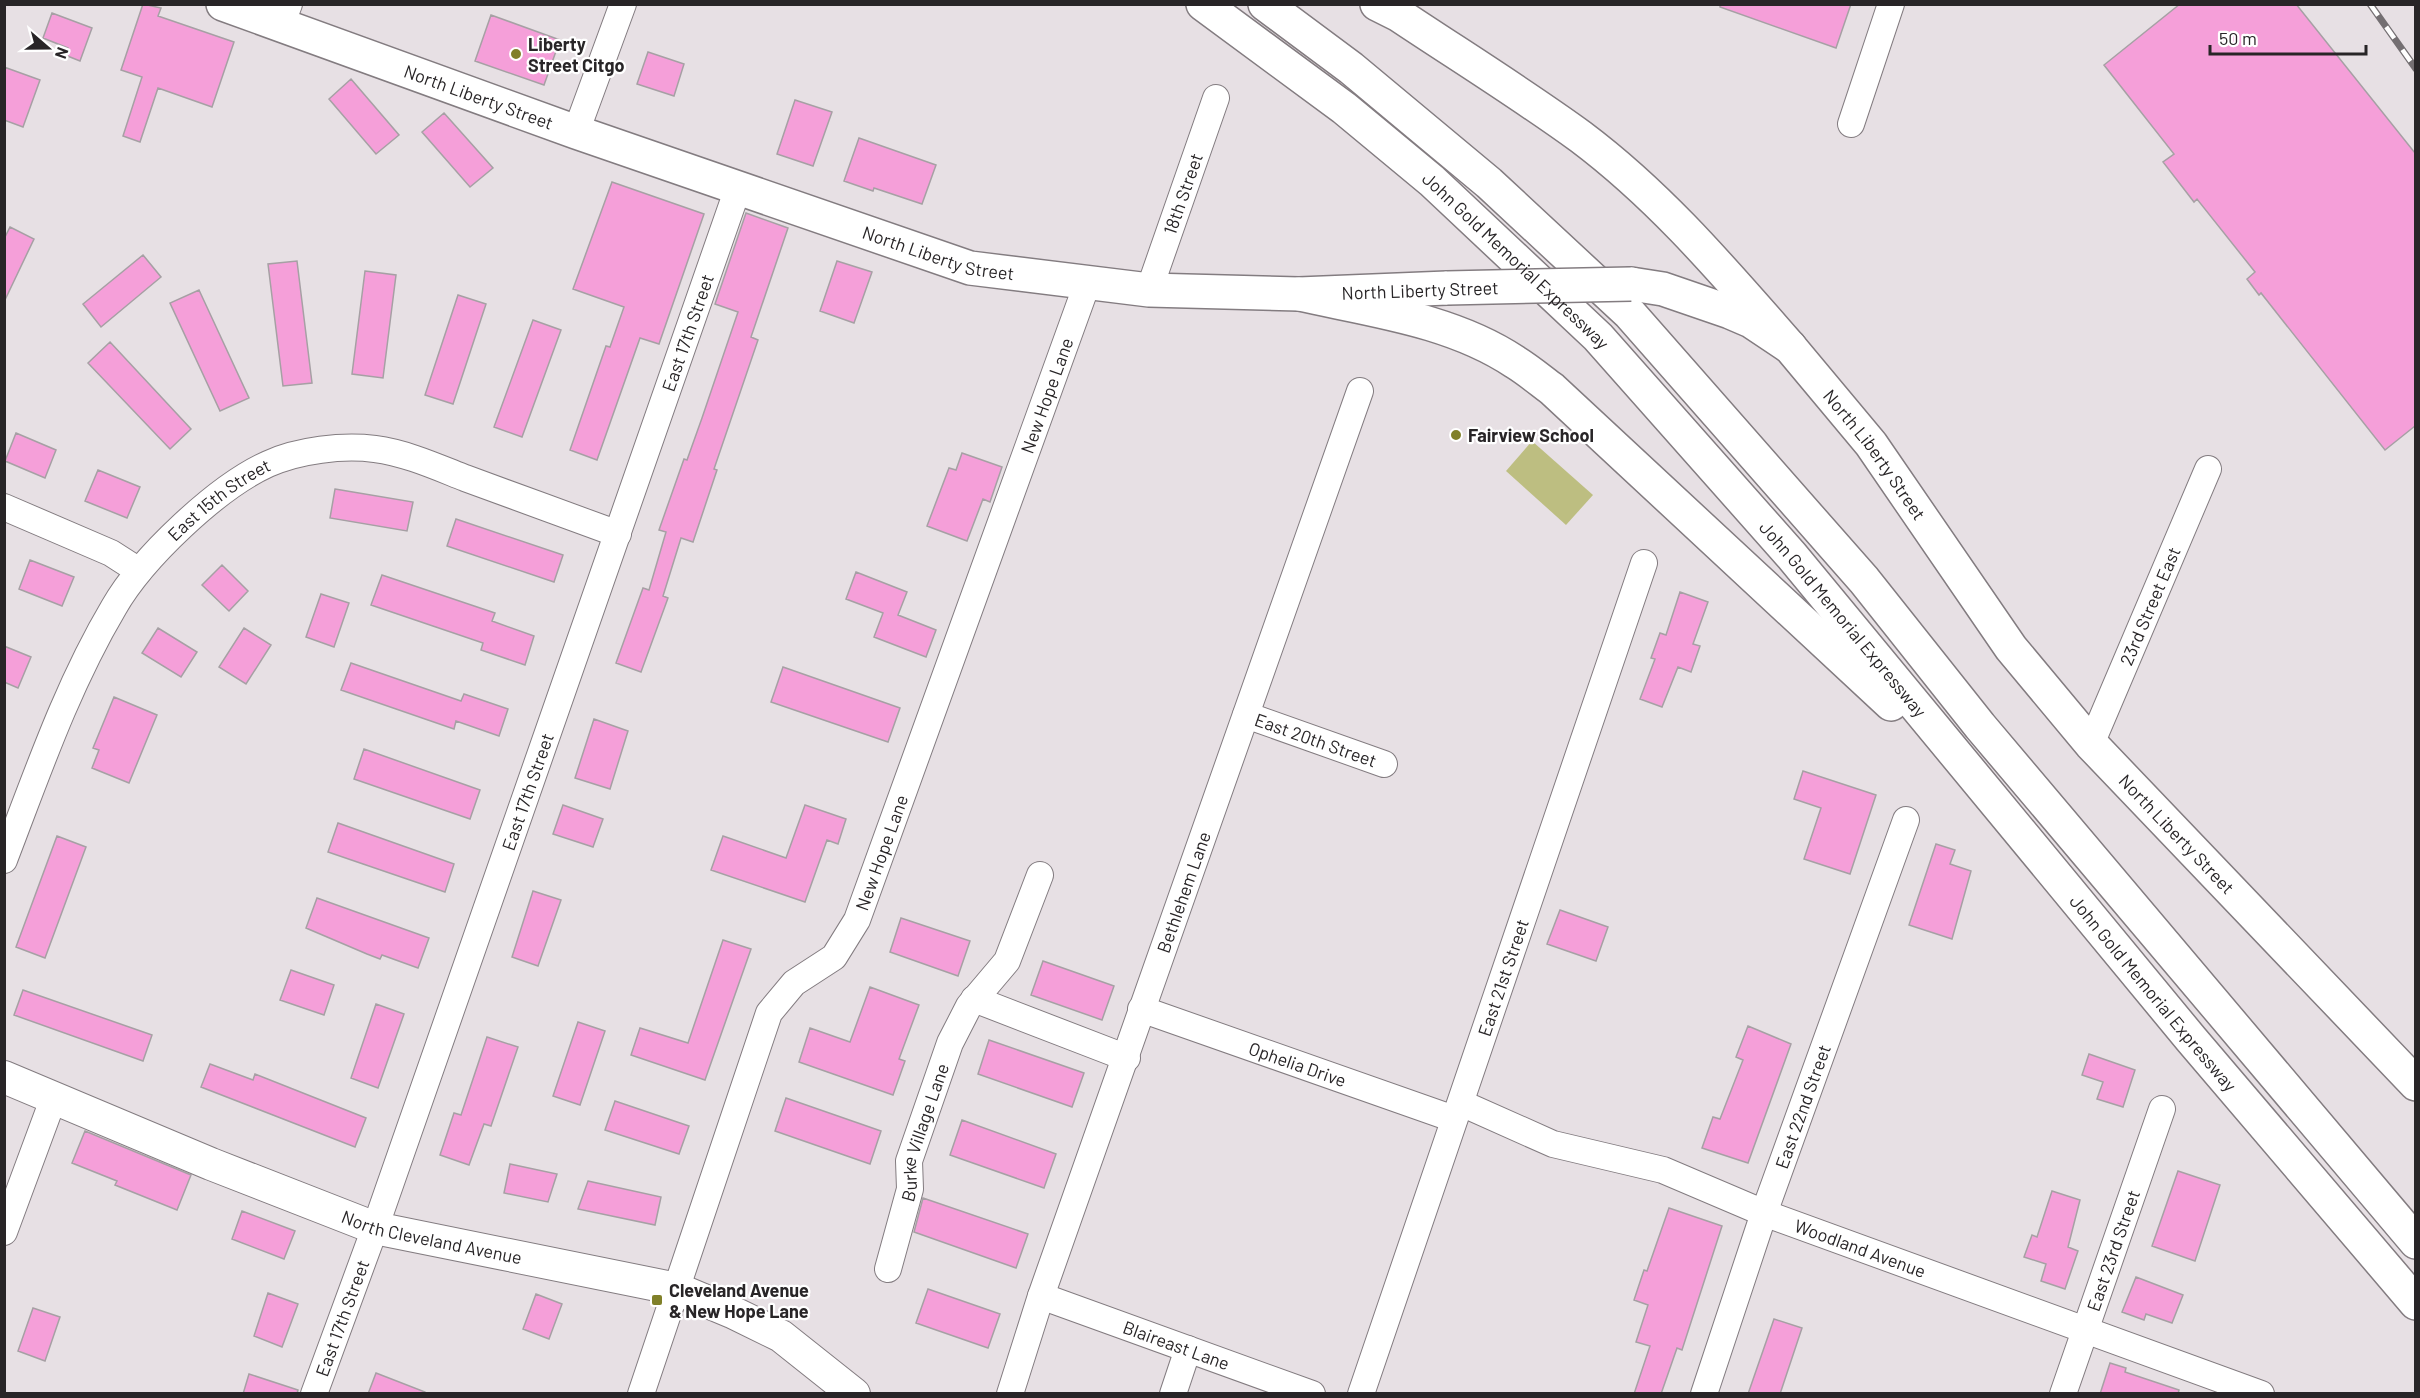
<svg xmlns="http://www.w3.org/2000/svg" width="2420" height="1398" viewBox="0 0 2420 1398" font-family="Barlow,sans-serif">
<style>
.green{fill:#bdbe81}
.building{fill:#f59fd9;stroke:#a6a0a4;stroke-width:1.5}
.lines{fill:none;stroke-linecap:round;stroke-linejoin:round}
.minor-casing{stroke:#837c80;stroke-width:28}
.tertiary-casing{stroke:#837c80;stroke-width:34}
.secondary-casing{stroke:#837c80;stroke-width:36}
.motorway-casing{stroke:#837c80;stroke-width:36}
.minor{stroke:#fff;stroke-width:26}
.tertiary{stroke:#fff;stroke-width:32}
.secondary{stroke:#fff;stroke-width:33}
.motorway{stroke:#fff;stroke-width:33}
.rail-casing{stroke:#746f72;stroke-width:7}
.rail{stroke:#fff;stroke-width:4.5;stroke-dasharray:14;stroke-linecap:butt}
.secondary-bridge-casing{stroke:#837c80;stroke-width:36;stroke-linecap:butt}
.secondary-bridge{stroke:#fff;stroke-width:33}
.poi-dot{fill:#808029;stroke:#fff;stroke-width:2}
.labels{text-anchor:middle;dominant-baseline:central;stroke-width:4.5;stroke-linejoin:round;paint-order:stroke}
.poi-label{font-size:18px;font-weight:bold;fill:#282527;stroke:#fff;text-anchor:start}
.street-label{font-size:18px;fill:#282527;stroke:#fff}
</style>
<rect width="100%" height="100%" fill="#e7e0e4"/>
<!-- green -->
<path class="green" d="M1532 441 1593 495 1566 525 1506 471Z"/>
<!-- building -->
<path class="building" d="M143 4 161 8 158 16 234 42 212 107 158 88 140 142 123 136 142 77 121 70Z
M1720 4H1851L1836 48 1720 7Z
M2180 4H2296L2415 153V426L2385 450 2261 293 2259 295 2247 279 2255 272 2197 199 2194 202 2163 162 2174 154 2104 65Z
M52 13 92 28 80 61 65 55 68 48 43 38Z
M491 15 560 40 544 85 475 61Z
M648 52 684 64 674 96 637 84Z
M4 67 40 80 23 127 4 120Z
M351 79 399 135 376 154 329 99Z
M795 100 832 112 813 166 777 154Z
M444 113 493 168 470 187 422 132Z
M859 138 936 165 922 204 874 188 873 191 844 181Z
M612 182 704 214 659 344 640 338 597 460 570 450 606 346 610 347 624 307 573 289Z
M746 213 788 228 751 337 758 340 714 469 717 470 693 542 681 538 663 596 668 598 641 672 616 663 643 588 649 590 666 532 659 530 684 459 687 460 702 418 738 312 715 304Z
M10 227 34 239 4 302V239Z
M143 255 161 277 101 327 83 304Z
M297 261 312 383 283 386 268 264Z
M837 261 872 272 854 323 820 311Z
M365 271 396 275 383 378 352 374Z
M199 290 249 398 220 411 170 303Z
M458 295 486 304 453 404 425 395Z
M533 320 561 330 522 437 494 427Z
M110 342 191 429 170 449 88 363Z
M16 433 56 450 45 478 5 461Z
M962 453 1002 467 990 502 983 499 967 541 927 526 949 468 956 470Z
M98 470 140 487 127 518 85 501Z
M335 489 413 502 407 531 330 518Z
M456 519 563 555 554 582 447 546Z
M30 560 74 577 62 606 19 589Z
M222 565 248 591 229 611 202 585Z
M856 572 907 592 898 615 936 630 926 657 874 637 883 613 846 599Z
M382 575 495 613 492 621 534 636 525 665 481 650 483 643 371 605Z
M1680 592 1708 602 1693 644 1700 646 1691 672 1678 667 1662 707 1640 699 1655 659 1651 658 1660 633 1666 635Z
M321 594 349 603 334 647 306 637Z
M158 628 197 652 181 677 142 653Z
M244 628 271 645 246 684 219 667Z
M4 646 31 657 18 688 4 682Z
M351 663 461 701 464 694 508 709 499 736 456 721 454 729 341 690Z
M783 667 900 708 888 742 771 702Z
M114 697 157 715 129 783 92 768 99 750 93 748Z
M594 719 628 731 610 789 575 778Z
M364 749 480 790 470 819 354 779Z
M1803 771 1876 795 1850 874 1804 859 1821 808 1794 799Z
M563 805 603 819 593 847 553 834Z
M805 805 846 819 838 844 827 840 805 902 711 870 723 836 786 858Z
M338 823 454 864 445 892 328 852Z
M57 836 86 847 45 958 16 947Z
M1936 844 1955 850 1950 864 1971 871 1952 939 1909 925Z
M533 891 561 900 538 966 512 957Z
M317 898 429 938 418 968 382 955 380 959 367 954 306 928Z
M1560 910 1608 927 1596 961 1547 944Z
M901 918 970 941 958 976 890 952Z
M723 940 751 949 705 1080 631 1055 640 1028 688 1043Z
M1043 961 1114 986 1102 1020 1031 995Z
M291 970 334 985 324 1015 280 1000Z
M870 987 919 1005 899 1059 905 1061 893 1095 799 1062 810 1028 850 1042Z
M23 990 152 1035 143 1061 14 1015Z
M376 1004 404 1014 378 1088 351 1078Z
M578 1022 605 1031 580 1105 553 1096Z
M1748 1026 1791 1044 1748 1163 1702 1148 1713 1117 1720 1119 1743 1060 1736 1057Z
M487 1037 518 1047 491 1126 484 1124 469 1165 440 1155 454 1113 461 1115Z
M989 1040 1084 1073 1072 1107 978 1074Z
M2089 1054 2135 1070 2123 1107 2097 1099 2103 1082 2082 1075Z
M210 1064 253 1080 255 1074 366 1118 355 1147 201 1087Z
M786 1098 881 1131 870 1164 775 1131Z
M615 1101 689 1126 679 1154 605 1130Z
M962 1120 1056 1154 1044 1188 950 1155Z
M85 1131 191 1175 177 1210 115 1185 117 1181 72 1163Z
M510 1164 557 1174 548 1202 504 1193Z
M2178 1171 2220 1185 2195 1261 2152 1246Z
M588 1181 661 1197 655 1225 578 1209Z
M2052 1191 2080 1200 2068 1247 2078 1251 2065 1289 2041 1281 2046 1264 2024 1257 2032 1235 2037 1237Z
M923 1198 1028 1234 1016 1268 914 1232Z
M1669 1208 1722 1226 1682 1350 1677 1348 1661 1394H1634L1650 1346 1636 1342 1648 1305 1634 1300 1644 1270 1647 1271Z
M242 1211 295 1231 284 1259 232 1239Z
M2136 1277 2183 1295 2172 1323 2146 1314 2144 1320 2122 1312Z
M928 1289 1000 1314 988 1348 916 1323Z
M268 1293 298 1304 282 1347 254 1336Z
M536 1294 562 1304 549 1339 523 1329Z
M33 1308 60 1317 45 1361 18 1351Z
M1774 1319 1802 1328 1780 1394H1748Z
M2110 1363 2126 1368 2125 1372 2179 1390 2178 1394H2100Z
M376 1373 425 1392V1394H368Z
M249 1374 298 1390 297 1394H243Z"/>
<g class="lines">
<!-- minor casing -->
<g class="minor-casing">
<g id="minor">
<path d="M281 25 289 4"/>
<path d="M1851 124 1891 4"/>
<path d="M576 132 623 4"/>
<path id="s1" d="M1149 290 1216 98"/>
<path d="M4 507 111 553 139 571"/>
<path id="s2" d="M1246 715 1384 764"/>
<path id="s3" d="M2091 744 2208 469"/>
<path id="s4" d="M4 860C37 774 67 686 114 607 142 558 217 487 268 464 299 450 342 445 375 449 406 453 437 467 465 478 516 497 567 515 618 534"/>
<path d="M974 999 1127 1058"/>
<path id="s5" d="M1141 1009 1454 1119"/>
<path id="s6" d="M1461 1103 1553 1144 1663 1170 1764 1213 2261 1394"/>
<path d="M4 1232 54 1097"/>
<path id="s7" d="M888 1269 910 1189 909 1161 950 1043 969 1006 1007 961 1040 875"/>
<path id="s8" d="M1041 1296 1312 1394"/>
<path id="s9" d="M314 1394 375 1228 738 188"/>
<path id="s10" d="M641 1394 769 1013 794 983 834 957 857 920 1087 284"/>
<path id="s11" d="M1010 1394 1041 1296 1360 391"/>
<path d="M1173 1394 1188 1349"/>
<path id="s12" d="M1361 1394 1644 563"/>
<path id="s13" d="M1704 1394 1764 1213 1906 820"/>
<path id="s14" d="M2063 1394 2162 1109"/>
</g>
</g>
<!-- tertiary casing -->
<g class="tertiary-casing">
<g id="tertiary">
<path id="s15" d="M4 1077 211 1164 375 1228 677 1289 732 1312 781 1336 854 1394"/>
</g>
</g>
<!-- secondary casing -->
<g class="secondary-casing">
<g id="secondary">
<path id="s16" d="M223 4 576 132 970 268 1149 290 1299 294 1447 288"/>
<path id="s17" d="M1631 284 1663 289 1730 312 1751 321 1790 347 1871 444 2011 648 2091 744 2416 1084"/>
</g>
</g>
<!-- motorway casing -->
<g class="motorway-casing">
<g id="motorway">
<path id="s18" d="M1203 4 1344 108 1432 181 1598 337 1792 556 2191 1039 2416 1303"/>
<path d="M1265 4 1351 68 1489 183 1630 314 1864 580 1980 726 2416 1242"/>
<path d="M1377 4 1399 15C1459 55 1522 94 1581 137 1661 197 1725 273 1790 347"/>
<path d="M1299 294C1371 310 1452 320 1515 362 1528 370 1540 380 1552 389L1891 704"/>
</g>
</g>
<!-- minor -->
<use href="#minor" class="minor"/>
<!-- tertiary -->
<use href="#tertiary" class="tertiary"/>
<!-- secondary -->
<use href="#secondary" class="secondary"/>
<!-- motorway -->
<use href="#motorway" class="motorway"/>
<!-- rail casing -->
<g class="rail-casing">
<path id="rail" d="M2370 4 2416 69"/>
</g>
<!-- rail -->
<use href="#rail" class="rail"/>
<!-- secondary-bridge casing -->
<g class="secondary-bridge-casing">
<path id="secondary-bridge" d="M1447 288 1631 284"/>
</g>
<!-- secondary-bridge -->
<use href="#secondary-bridge" class="secondary-bridge"/>
</g>
<!-- markers -->
<g class="poi-dot">
<circle cx="516" cy="54" r="6"/>
<circle cx="1456" cy="435" r="6"/>
<rect x="651" y="1294" width="12" height="12" rx="3"/>
</g>
<g class="labels">
<!-- poi labels -->
<g class="poi-label">
<text x="528" y="44">Liberty<tspan x="528" dy="21">Street Citgo</tspan></text>
<text x="1468" y="435">Fairview School</text>
<text x="669" y="1290">Cleveland Avenue<tspan x="669" dy="21">&amp; New Hope Lane</tspan></text>
</g>
<!-- street labels -->
<g class="street-label">
<text stroke="none"><textPath href="#s16" startOffset="272">North Liberty Street</textPath></text>
<text stroke="none"><textPath href="#s1" startOffset="102">18th Street</textPath></text>
<text stroke="none"><textPath href="#s16" startOffset="758">North Liberty Street</textPath></text>
<text stroke="none"><textPath href="#s18" startOffset="405">John Gold Memorial Expressway</textPath></text>
<text transform="translate(1420 290) rotate(-2)">North Liberty Street</text>
<text stroke="none"><textPath href="#s9" startOffset="1125">East 17th Street</textPath></text>
<text stroke="none"><textPath href="#s10" startOffset="1090">New Hope Lane</textPath></text>
<text stroke="none"><textPath href="#s17" startOffset="310">North Liberty Street</textPath></text>
<text stroke="none"><textPath href="#s4" startOffset="428">East 15th Street</textPath></text>
<text stroke="none"><textPath href="#s3" startOffset="150">23rd Street East</textPath></text>
<text stroke="none"><textPath href="#s18" startOffset="891">John Gold Memorial Expressway</textPath></text>
<text stroke="none"><textPath href="#s2" startOffset="74">East 20th Street</textPath></text>
<text stroke="none"><textPath href="#s9" startOffset="639">East 17th Street</textPath></text>
<text stroke="none"><textPath href="#s17" startOffset="796">North Liberty Street</textPath></text>
<text stroke="none"><textPath href="#s10" startOffset="604">New Hope Lane</textPath></text>
<text stroke="none"><textPath href="#s11" startOffset="531">Bethlehem Lane</textPath></text>
<text stroke="none"><textPath href="#s12" startOffset="440">East 21st Street</textPath></text>
<text stroke="none"><textPath href="#s18" startOffset="1377">John Gold Memorial Expressway</textPath></text>
<text stroke="none"><textPath href="#s5" startOffset="166">Ophelia Drive</textPath></text>
<text stroke="none"><textPath href="#s13" startOffset="304">East 22nd Street</textPath></text>
<text stroke="none"><textPath href="#s7" startOffset="142">Burke Village Lane</textPath></text>
<text stroke="none"><textPath href="#s15" startOffset="458">North Cleveland Avenue</textPath></text>
<text stroke="none"><textPath href="#s6" startOffset="426">Woodland Avenue</textPath></text>
<text stroke="none"><textPath href="#s14" startOffset="152">East 23rd Street</textPath></text>
<text stroke="none"><textPath href="#s9" startOffset="81">East 17th Street</textPath></text>
<text stroke="none"><textPath href="#s8" startOffset="144">Blaireast Lane</textPath></text>
</g>
</g>
<!-- border -->
<rect width="2420" height="1398" fill="none" stroke="#282527" stroke-width="12"/>
<!-- north arrow -->
<g transform="translate(48 48) rotate(110)" stroke="#ffffff" stroke-width="4.5" paint-order="stroke">
<path d="M0-4.5L10 22L0 15L-10 22Z" fill="#282527"/>
<text y="-9" font-size="16" font-weight="bold" text-anchor="middle" fill="#282527">N</text>
</g>
<!-- scale -->
<path d="M2210 45v9h156v-9" fill="none" stroke="#282527" stroke-width="3"/>
<text x="2219" y="45" font-size="18" fill="#282527" stroke="#ffffff" stroke-width="4.5" paint-order="stroke">50 m</text>
</svg>
